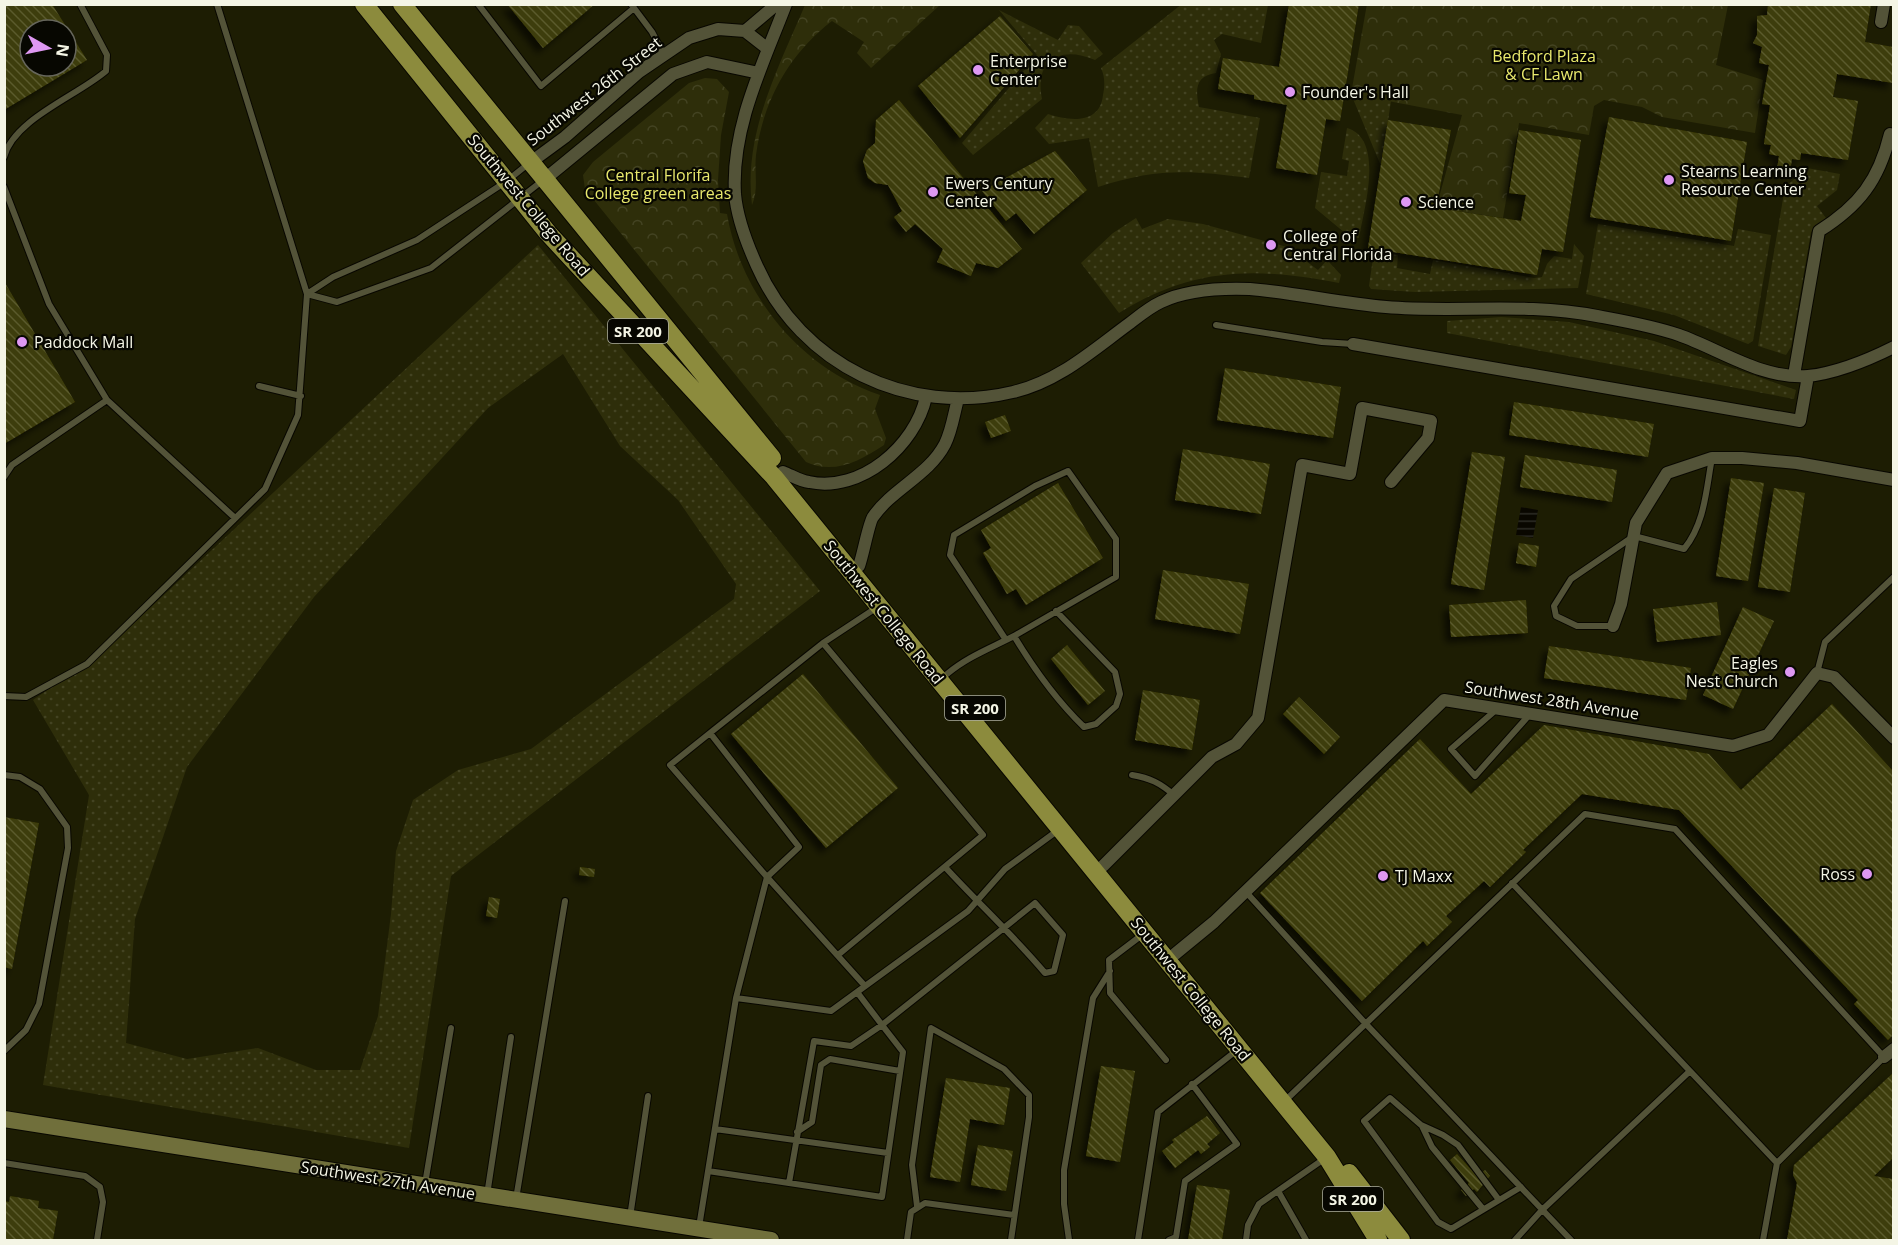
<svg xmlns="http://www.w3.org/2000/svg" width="1898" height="1245" viewBox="0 0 1898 1245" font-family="'Open Sans',sans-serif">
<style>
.grass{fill:url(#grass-dots);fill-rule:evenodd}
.park{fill:url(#park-crowns)}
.water{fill:url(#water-rules)}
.building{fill:url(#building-back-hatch);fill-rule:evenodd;filter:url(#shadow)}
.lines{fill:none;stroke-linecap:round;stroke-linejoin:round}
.service-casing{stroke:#080700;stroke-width:8}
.minor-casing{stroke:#080700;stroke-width:14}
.secondary-casing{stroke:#080700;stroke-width:18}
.primary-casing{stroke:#080700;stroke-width:20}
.service{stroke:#535338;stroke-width:6}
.minor{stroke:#535338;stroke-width:12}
.secondary{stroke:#706f3b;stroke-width:16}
.primary{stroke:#8c8b3d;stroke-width:18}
.poi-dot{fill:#de98f2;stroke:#070701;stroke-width:2}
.labels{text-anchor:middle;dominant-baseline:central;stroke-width:4.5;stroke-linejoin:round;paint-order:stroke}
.shield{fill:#070701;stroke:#adaea1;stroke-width:1.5}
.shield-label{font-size:15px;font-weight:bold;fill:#f4f5e5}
.park-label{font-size:16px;fill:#e9e96d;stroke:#070701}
.poi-label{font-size:16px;fill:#f4f5e5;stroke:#070701;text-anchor:start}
.street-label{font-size:16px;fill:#f4f5e5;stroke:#070701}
</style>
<defs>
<pattern id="grass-dots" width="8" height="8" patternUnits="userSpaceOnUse" patternTransform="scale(1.5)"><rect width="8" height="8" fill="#2e2e0a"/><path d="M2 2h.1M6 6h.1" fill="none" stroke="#434322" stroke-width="1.8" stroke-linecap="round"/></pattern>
<pattern id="park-crowns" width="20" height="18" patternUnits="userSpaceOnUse" patternTransform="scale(1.5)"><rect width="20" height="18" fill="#2e2e0a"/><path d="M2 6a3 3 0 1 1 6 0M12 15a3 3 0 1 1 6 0" fill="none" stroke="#434322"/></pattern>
<pattern id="water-rules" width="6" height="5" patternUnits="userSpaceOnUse" patternTransform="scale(1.5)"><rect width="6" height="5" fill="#090700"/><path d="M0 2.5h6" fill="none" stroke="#2d2c25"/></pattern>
<pattern id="building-back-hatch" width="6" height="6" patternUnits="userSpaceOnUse" patternTransform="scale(1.5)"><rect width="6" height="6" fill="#3e3d09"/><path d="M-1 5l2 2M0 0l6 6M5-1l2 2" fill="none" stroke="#5a5a2d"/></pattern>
<filter id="shadow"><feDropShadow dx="-5.5" dy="5.5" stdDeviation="3" flood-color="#0009"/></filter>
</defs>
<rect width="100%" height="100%" fill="#1d1d03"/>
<!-- grass -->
<path class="grass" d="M1182 4 1268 5 1261 43 1222 34 1214 40 1221 54 1216 73C1196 76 1195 88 1199 107L1260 118 1249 178C1190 170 1156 168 1098 187L1089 138 1049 144 1035 128 1048 114C1069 121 1100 125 1103 95 1105 85 1105 77 1101 68Z
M999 10 1058 40 1068 25 1079 26 1103 54 1095 60C1060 45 1034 60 1042 99L973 155 962 143 1037 55Z
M1351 94 1391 101 1381 166Z
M1347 128C1385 139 1364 209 1359 238H1351L1315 208 1321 172 1347 176 1349 161 1342 159Z
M1807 168 1840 174 1837 190 1817 206 1826 218 1811 232 1791 347 1786 355 1758 346 1785 187Z
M1136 218 1142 229 1168 219 1203 224 1287 247 1318 270 1327 260 1341 275 1339 283C1256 267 1193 267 1119 313L1081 263 1113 233Z
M1598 224 1734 246 1738 229 1771 235 1753 341 1748 344 1674 315 1586 294Z
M1574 244 1584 256 1578 288 1415 292 1371 289 1369 286 1374 251 1398 255 1397 268 1430 274 1433 260 1534 278 1542 277 1547 264 1554 256 1572 259Z
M538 245 820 591 451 876 409 1148 43 1085 89 795 33 700 104 651ZM563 354 620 446 678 500 736 584 734 599 531 749 458 770 413 800 396 851 391 914 378 1016 360 1070H316L258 1048 187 1059 126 1043 135 919 187 767 314 597 488 408Z
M1501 317 1569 322 1654 341 1796 390 1794 399 1447 333V321Z"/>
<!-- park -->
<path class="park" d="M1367 4 1728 5 1716 65 1763 80 1755 133 1662 117 1642 107 1604 100 1594 106 1589 135 1519 123 1503 218 1436 208 1462 115 1351 94Z
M805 5H940L871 68 857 53 864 42 832 21C789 54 763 101 756 155 754 173 759 189 752 205 743 134 778 69 805 5Z
M705 78 717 79 729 92 721 135 718 180 720 213 727 214C741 296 801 368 880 395L875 409 886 438 884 445C860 461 834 475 806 462L585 189 583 175 593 162 689 83Z"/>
<!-- water -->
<path class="water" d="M1521 507 1538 510 1533 538 1516 535Z"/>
<!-- building -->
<path class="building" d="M4 4H52L87 60 4 110ZM30 30H66V66H30Z
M507 4H595L543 48Z
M1289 4H1359L1340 121 1326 119 1317 175 1276 168 1287 105 1254 99V95L1218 89 1223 58 1279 67Z
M1768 4H1871L1865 42 1893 47V83L1837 74 1833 97 1858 101 1848 160 1801 153 1800 160 1792 159 1790 171 1777 169 1779 156 1769 154 1771 145 1764 144 1770 105 1762 104 1769 65 1759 63 1762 47 1753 43 1757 35V16L1767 15Z
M1000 16 1033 54 960 138 918 86Z
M899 100 1022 249 998 268 976 263 971 276 937 262 943 249 915 224 906 232 894 217 902 211 888 185 875 183 868 178 863 161 867 150 875 143 876 120Z
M1609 117 1747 142 1731 241 1590 217Z
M1388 120 1451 130 1436 208 1521 221 1526 195 1509 193 1519 130 1581 140 1563 252 1542 249 1537 275 1368 248Z
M1055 151 1087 190 1034 234 1016 213 1006 221 982 191Z
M4 281 75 402 4 444Z
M1225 368 1341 387 1333 438 1217 420Z
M1514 402 1654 424 1648 457 1509 435Z
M1005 415 1011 431 991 438 985 422Z
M1183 449 1270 464 1261 514 1175 500Z
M1472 452 1505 457 1484 590 1451 584Z
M1525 455 1617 470 1612 502 1520 487Z
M1731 478 1764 483 1748 581 1716 576Z
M1058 483 1103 558 1026 605 1016 589 1007 594 983 553 991 548 981 530Z
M1774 488 1805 493 1790 592 1758 587Z
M1519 543 1539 546 1536 567 1516 563Z
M1163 570 1249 584 1240 634 1155 619Z
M1526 600 1528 633 1451 637 1449 605Z
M1717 602 1721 635 1657 642 1653 609Z
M1743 607 1774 621 1733 709 1703 695Z
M1067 645 1105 691 1088 705 1051 659Z
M1549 646 1691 668 1686 700 1544 678Z
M803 674 898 788 826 848 731 734Z
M1143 690 1200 700 1192 750 1135 740Z
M1299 697 1340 737 1324 754 1283 714Z
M1832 704 1893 771V1035L1888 1040 1854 1004 1858 1000 1679 810 1582 794 1523 850 1526 852 1490 887 1484 881 1446 916 1452 922 1427 946 1423 941 1362 1001 1260 893 1420 739 1471 794 1544 725 1709 754 1741 790Z
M4 817 39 823 12 969 4 967Z
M580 867 595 869 594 877 579 875Z
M489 897 500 899 497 918 486 916Z
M1101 1066 1135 1071 1120 1162 1086 1156Z
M1893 1073V1158L1874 1176 1893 1179V1240H1787L1797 1183 1793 1175 1794 1165Z
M946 1078 1010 1088 1004 1125 970 1119 960 1182 930 1177Z
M1207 1116 1220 1133 1207 1144 1210 1147 1201 1154 1198 1150 1175 1168 1162 1151 1174 1142 1172 1140Z
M978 1145 1013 1151 1006 1191 971 1185Z
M1457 1154 1477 1176 1485 1170 1490 1176 1477 1192 1474 1189 1466 1196 1461 1190 1469 1183 1450 1160Z
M1197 1185 1230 1190 1222 1240H1188Z
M10 1196 39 1201 38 1208 58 1211 53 1240H4V1201L9 1202Z"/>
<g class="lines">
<!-- service casing -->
<g class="service-casing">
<path id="service" d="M478 4 541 86 634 8
M631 4 652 32 664 55
M4 157C14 119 77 96 106 71L107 55 80 4
M4 187 49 304 107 400 235 518
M307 294 337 302 431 268 542 181
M307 294 333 277 417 240 507 181 528 164
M1216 325 1322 342 1353 344
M259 386 301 396
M4 477 12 465 107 400
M1613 626H1577L1556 616 1554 606 1571 579 1634 536 1684 549C1705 523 1706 490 1712 458
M1014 636C1034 669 1056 700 1084 727L1096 724 1116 706 1120 694 1115 672 1056 611
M823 643 983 835 838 955
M1817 673 1825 642 1894 577
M947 674C967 657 991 648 1014 636L1116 577V539L1068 471 1035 486 954 535 950 555 1006 640
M4 696 26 697 87 664 265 489 298 415 307 294 217 4
M1497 709 1451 749 1475 776 1531 713
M710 733 670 765 767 877 799 847 710 733 823 643 876 608
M4 775 20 777 40 789 67 827 68 848 39 1004 26 1030 4 1051
M1132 775C1150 778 1160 783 1174 795
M767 877 865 986
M1512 883 1777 1163
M1246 892 1365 1023 1571 1240
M1142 935 1109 960 1110 993 1166 1060
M857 992 882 1025 1035 903 1063 935 1054 971 1045 973C1013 935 978 903 945 867
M736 998 831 1011 968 911 1005 869 1057 831
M1290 1096 1585 814 1675 829 1884 1057 1777 1163 1763 1240
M1422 1126 1432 1147 1483 1209
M715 1129 888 1153
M797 1132 812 1122 821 1065 830 1059 900 1071
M4 1163 85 1176 100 1187 103 1202 97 1240
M708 1171 882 1197 903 1052 882 1025 851 1046 814 1041 789 1183
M425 1184 451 1028
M1278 1191 1306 1240
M487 1195 511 1037
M516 1199 565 901
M1499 1200 1458 1145 1443 1135 1421 1125 1390 1098 1364 1121 1438 1222 1451 1229 1521 1187
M917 1206 912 1165 931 1028 1004 1069 1029 1095V1117L1011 1240
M630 1217 648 1096
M699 1227 736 998 767 877
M907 1240 911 1212 925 1203 1014 1215
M1069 1240 1064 1204V1170L1093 998 1110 971
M1138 1240 1158 1112 1236 1051
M1169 1240 1176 1237 1185 1181 1237 1144 1192 1084
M1246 1240 1248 1225 1259 1204 1324 1159
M1515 1240 1542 1210 1690 1071"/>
</g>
<!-- minor casing -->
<g class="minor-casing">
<path id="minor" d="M786 4C763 64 731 128 735 194 737 218 747 244 757 266 801 365 908 417 1013 392 1058 382 1093 350 1130 323 1139 316 1150 307 1161 302 1186 290 1223 288 1250 289 1296 293 1340 303 1386 307 1458 313 1524 302 1597 316 1624 321 1653 326 1679 335 1719 349 1763 380 1808 376 1836 373 1868 360 1894 347
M1881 22 1884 4
M745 31 777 4
M531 162 565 137 639 72 689 38 718 29 745 31 768 49
M545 179 673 74 707 62 759 73
M1353 344 1800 421 1808 376
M1794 375 1819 231C1859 206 1879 180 1890 134L1894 135
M783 472C791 475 800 481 809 482 861 493 915 446 926 397
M859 566C863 555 869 522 873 517 892 489 929 475 945 444 952 430 954 413 958 399
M1613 626 1621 604 1636 523 1667 473 1712 458H1742L1797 463 1894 480
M1103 866 1212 757 1236 744 1258 718 1302 465 1350 474 1362 408 1431 421 1428 438 1391 482
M1175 954 1214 922 1444 700 1733 746 1768 735 1817 673 1834 677 1894 738
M1884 1057 1894 1049"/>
</g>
<!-- secondary casing -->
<g class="secondary-casing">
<path id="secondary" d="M4 1119 771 1240"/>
</g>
<!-- primary casing -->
<g class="primary-casing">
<path id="primary" d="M364 4 548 233 774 477 1327 1157 1378 1240
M402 4 772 458
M1349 1173 1401 1240"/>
</g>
<!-- service -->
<use href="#service" class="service"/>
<!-- minor -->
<use href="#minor" class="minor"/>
<!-- secondary -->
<use href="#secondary" class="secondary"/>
<!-- primary -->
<use href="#primary" class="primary"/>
</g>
<!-- markers -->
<g class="poi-dot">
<circle cx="978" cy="70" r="6"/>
<circle cx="1290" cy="92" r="6"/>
<circle cx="1669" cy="180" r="6"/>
<circle cx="933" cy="192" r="6"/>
<circle cx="1406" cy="202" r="6"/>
<circle cx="1271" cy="245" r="6"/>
<circle cx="22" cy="342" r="6"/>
<circle cx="1790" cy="672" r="6"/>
<circle cx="1867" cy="874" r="6"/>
<circle cx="1383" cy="876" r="6"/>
</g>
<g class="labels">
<!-- shield labels -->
<g class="shield">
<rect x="608" y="319" width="60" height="24" rx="4.5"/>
<rect x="945" y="696" width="60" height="24" rx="4.5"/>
<rect x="1323" y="1187" width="60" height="24" rx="4.5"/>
</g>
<g class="shield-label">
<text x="638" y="331">SR 200</text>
<text x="975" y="708">SR 200</text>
<text x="1353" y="1199">SR 200</text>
</g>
<!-- park labels -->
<g class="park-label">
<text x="1544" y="56">Bedford Plaza<tspan x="1544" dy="18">&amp; CF Lawn</tspan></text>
<text x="658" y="175">Central Florifa<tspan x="658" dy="18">College green areas</tspan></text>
</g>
<!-- poi labels -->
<g class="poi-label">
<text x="990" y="61">Enterprise<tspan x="990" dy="18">Center</tspan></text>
<text x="1302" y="92">Founder's Hall</text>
<text x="1681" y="171">Stearns Learning<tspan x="1681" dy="18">Resource Center</tspan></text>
<text x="945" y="183">Ewers Century<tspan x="945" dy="18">Center</tspan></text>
<text x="1418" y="202">Science</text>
<text x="1283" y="236">College of<tspan x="1283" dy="18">Central Florida</tspan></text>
<text x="34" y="342">Paddock Mall</text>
<text x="1778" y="663" text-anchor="end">Eagles<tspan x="1778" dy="18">Nest Church</tspan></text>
<text x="1855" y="874" text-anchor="end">Ross</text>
<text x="1395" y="876">TJ Maxx</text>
</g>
<!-- street labels -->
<g class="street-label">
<text transform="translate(594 91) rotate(-38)">Southwest 26th Street</text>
<text transform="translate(529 205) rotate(50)">Southwest College Road</text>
<text transform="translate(884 612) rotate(51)">Southwest College Road</text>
<text transform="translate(1552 700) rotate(9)">Southwest 28th Avenue</text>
<text transform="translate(1191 989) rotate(51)">Southwest College Road</text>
<text transform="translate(388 1180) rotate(9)">Southwest 27th Avenue</text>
</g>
</g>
<!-- border -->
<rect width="1898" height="1245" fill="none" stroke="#f4f5e5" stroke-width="12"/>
<!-- north arrow -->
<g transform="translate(48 48) rotate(99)"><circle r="28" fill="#070701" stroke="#66665c" stroke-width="1.5"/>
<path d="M0-4.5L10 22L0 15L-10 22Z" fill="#de98f2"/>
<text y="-9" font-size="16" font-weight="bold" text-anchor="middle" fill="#f4f5e5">N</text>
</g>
</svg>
